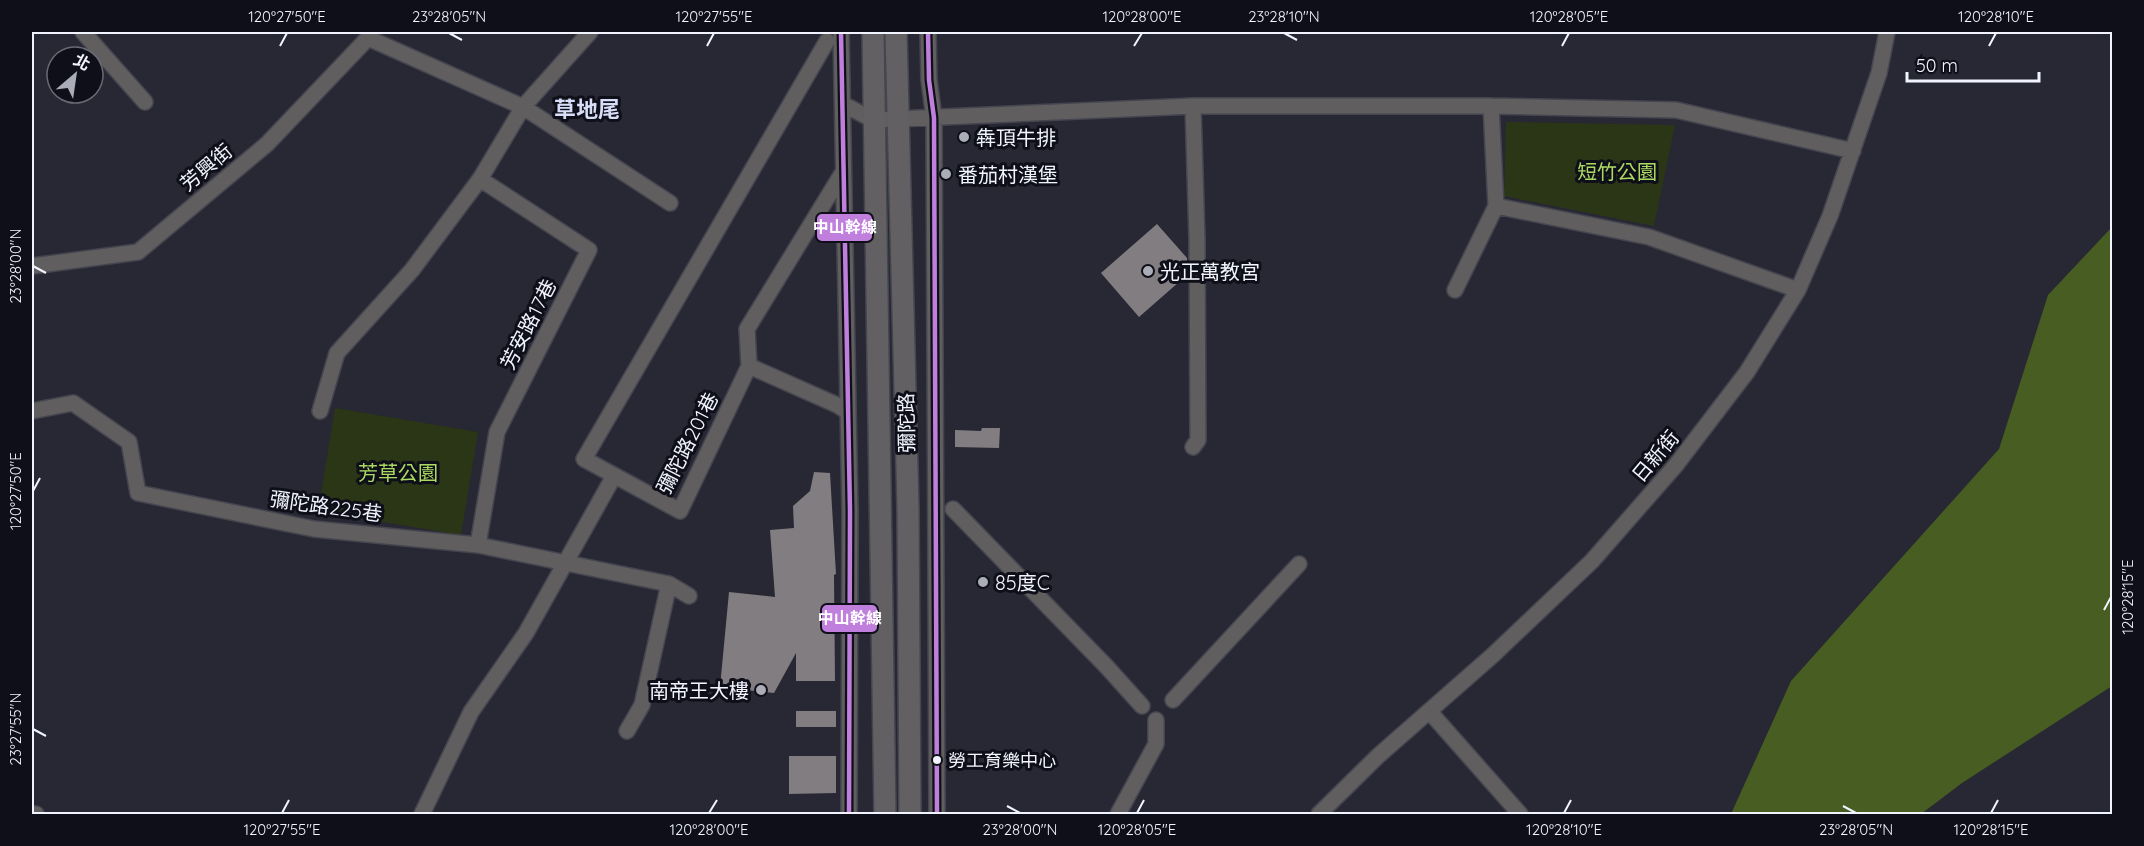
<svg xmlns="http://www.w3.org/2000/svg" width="2144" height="846" viewBox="0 0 2144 846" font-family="Quicksand,'Noto Sans TC',sans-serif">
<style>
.green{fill:#2a3616}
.forest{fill:#475d21}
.building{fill:#827d81}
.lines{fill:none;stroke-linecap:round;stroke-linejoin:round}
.street-casing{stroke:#44454f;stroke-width:18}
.secondary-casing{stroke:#44454f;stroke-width:24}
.street{stroke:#605e5f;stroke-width:15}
.secondary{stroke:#626063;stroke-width:21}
.bus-1-casing{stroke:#0e0f18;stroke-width:9}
.bus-1{stroke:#c07fdc;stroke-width:4.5}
.ticks{fill:none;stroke:#f1f3fe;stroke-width:2}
.poi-dot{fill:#aaacb7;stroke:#0e0f18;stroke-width:2}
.bus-dot{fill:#f1f3fe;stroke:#0e0f18;stroke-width:2}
.labels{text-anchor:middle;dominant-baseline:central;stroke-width:6;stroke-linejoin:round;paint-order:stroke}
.bus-label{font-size:18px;fill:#f1f3fe;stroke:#0e0f18;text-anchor:start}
.poi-label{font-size:20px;fill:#f1f3fe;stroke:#0e0f18;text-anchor:start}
.street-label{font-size:20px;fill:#f1f3fe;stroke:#0e0f18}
.park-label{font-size:20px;fill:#acda61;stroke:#0e0f18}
.quarter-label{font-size:22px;font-weight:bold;fill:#d9def8;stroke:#0e0f18}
.line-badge{stroke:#0e0f18;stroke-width:2}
.badge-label{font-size:16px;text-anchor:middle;font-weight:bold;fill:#fff}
.neatline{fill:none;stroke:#f1f3fe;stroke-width:2}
.ticks-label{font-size:15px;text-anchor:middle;fill:#f1f3fe}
</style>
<rect width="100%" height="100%" fill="#272833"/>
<!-- green -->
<path class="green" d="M1506 122 1675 125 1654 226 1504 196Z
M335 408 478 432 461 535 318 511Z"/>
<!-- forest -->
<path class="forest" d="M2112 227V686L1962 783 1921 814H1731L1791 681 1999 449 2048 295Z"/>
<!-- building -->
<path class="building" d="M1157 224 1187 258V275L1139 317 1101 273Z
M982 428H1000L999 448 955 447V430L981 431Z
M814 472 830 473 836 574 834 575 835 681H796V653L774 693 720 687 729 592 775 597 770 530 794 528 793 506 810 491Z
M796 711H836V727H796Z
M789 756H836V793L789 794Z"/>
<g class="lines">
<!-- street casing -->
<g class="street-casing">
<path id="street" d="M83 32 145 102
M841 32 850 511 849 814
M928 32 929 80 934 118 937 814
M368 38 523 107 670 203
M827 41 584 459 680 511 749 366 837 405 848 412
M843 104 873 120 1193 106H1491L1676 110 1853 151
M1193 106 1197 239 1198 440 1193 447
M1491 106 1496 206 1649 237 1798 290
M32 266 138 252 267 144 368 38 370 32
M1455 290 1496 206
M749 366 747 329 843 172
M32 411 73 403 129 442 138 493 314 529 478 545 669 584
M320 411 337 353 412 270 480 179 523 107 590 32
M953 509 1106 666 1142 706
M478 545 497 432 589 250 480 179
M1173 700 1299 564
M1429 711 1520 814
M627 731 642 705 669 584 689 596
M32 814H36
M422 814 471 712 526 633 614 476
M1118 814 1156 744V720
M1319 814 1378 756 1493 655 1592 561 1676 465 1747 372 1798 290 1830 216 1879 73 1887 32"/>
</g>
<!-- secondary casing -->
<g class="secondary-casing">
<path id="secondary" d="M873 32 885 814
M896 32 908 508 910 814"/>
</g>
<!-- street -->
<use href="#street" class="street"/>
<!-- secondary -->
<use href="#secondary" class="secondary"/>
<!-- bus-1 casing -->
<g class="bus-1-casing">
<path id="bus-1" d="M841 32 850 511 849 814
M928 32 929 80 934 118 937 814"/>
</g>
<!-- bus-1 -->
<use href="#bus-1" class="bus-1"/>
</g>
<!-- ticks -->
<path class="ticks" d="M449 33 462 40M1284 33 1297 40M280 46 287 33M707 46 714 33M1134 46 1142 33M1562 46 1569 33M1989 46 1996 33M33 266 46 273M33 491 40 478M2104 610 2111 597M33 729 46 736M1007 806 1020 813M1843 806 1856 813M282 813 289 800M709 813 717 800M1137 813 1144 800M1564 813 1571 800M1991 813 1998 800"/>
<!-- markers -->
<g class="poi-dot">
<circle cx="964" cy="137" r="6"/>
<circle cx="946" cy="174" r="6"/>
<circle cx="1148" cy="271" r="6"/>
<circle cx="983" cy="582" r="6"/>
<circle cx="761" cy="690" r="6"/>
</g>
<circle class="bus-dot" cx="937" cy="760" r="5"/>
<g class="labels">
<!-- bus labels -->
<g class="bus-label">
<text x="948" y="760">勞工育樂中心</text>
</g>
<!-- poi labels -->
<g class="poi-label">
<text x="976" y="137">犇頂牛排</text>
<text x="958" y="174">番茄村漢堡</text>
<text x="1160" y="271">光正萬教宮</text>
<text x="995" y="582">85度C</text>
<text x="749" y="690" text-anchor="end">南帝王大樓</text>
</g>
<!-- street labels -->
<g class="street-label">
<text transform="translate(206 167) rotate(-40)">芳興街</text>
<text transform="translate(528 324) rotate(-63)">芳安路17巷</text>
<text transform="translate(906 423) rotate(-91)">彌陀路</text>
<text transform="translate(687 443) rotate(-63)">彌陀路201巷</text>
<text transform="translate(1655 456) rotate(-50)">日新街</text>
<text transform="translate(326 506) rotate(8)">彌陀路225巷</text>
</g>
<!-- park labels -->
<g class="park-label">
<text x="1617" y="171">短竹公園</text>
<text x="398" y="472">芳草公園</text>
</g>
<!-- quarter labels -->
<g class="quarter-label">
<text x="587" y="109">草地尾</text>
</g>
</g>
<g class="line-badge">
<rect x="816" y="213" width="57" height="29" rx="6" fill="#c07fdc"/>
<rect x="821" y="604" width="57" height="29" rx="6" fill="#c07fdc"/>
</g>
<g class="badge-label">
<text x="845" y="233">中山幹線</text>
<text x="850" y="624">中山幹線</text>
</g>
<!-- border -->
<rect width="2144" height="846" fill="none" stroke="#0e0f18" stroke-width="66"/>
<!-- north arrow -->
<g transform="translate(75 75) rotate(29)"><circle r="28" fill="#0e0f18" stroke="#696a74" stroke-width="1.5"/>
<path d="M0-4.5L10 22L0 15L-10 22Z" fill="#aaacb7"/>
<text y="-9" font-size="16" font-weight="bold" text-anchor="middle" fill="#f1f3fe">北</text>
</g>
<!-- scale -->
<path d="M1907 72v9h132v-9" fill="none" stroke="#f1f3fe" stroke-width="3"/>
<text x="1916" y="72" font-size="18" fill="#f1f3fe" stroke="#0e0f18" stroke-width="4.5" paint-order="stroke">50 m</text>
<rect x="33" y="33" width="2078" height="780" class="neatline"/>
<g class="ticks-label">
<text x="287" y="22">120°27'50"E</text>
<text x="449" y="22">23°28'05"N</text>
<text x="714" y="22">120°27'55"E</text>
<text x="1142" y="22">120°28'00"E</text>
<text x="1284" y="22">23°28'10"N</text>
<text x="1569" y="22">120°28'05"E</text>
<text x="1996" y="22">120°28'10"E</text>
<text transform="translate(16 266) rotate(-90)" y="5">23°28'00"N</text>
<text transform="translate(16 491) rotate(-90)" y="5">120°27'50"E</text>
<text transform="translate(2128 597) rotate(-90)" y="5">120°28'15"E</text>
<text transform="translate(16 729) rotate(-90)" y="5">23°27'55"N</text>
<text x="282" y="835">120°27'55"E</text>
<text x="709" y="835">120°28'00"E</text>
<text x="1020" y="835">23°28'00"N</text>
<text x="1137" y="835">120°28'05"E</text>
<text x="1564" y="835">120°28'10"E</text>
<text x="1856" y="835">23°28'05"N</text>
<text x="1991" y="835">120°28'15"E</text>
</g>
</svg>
